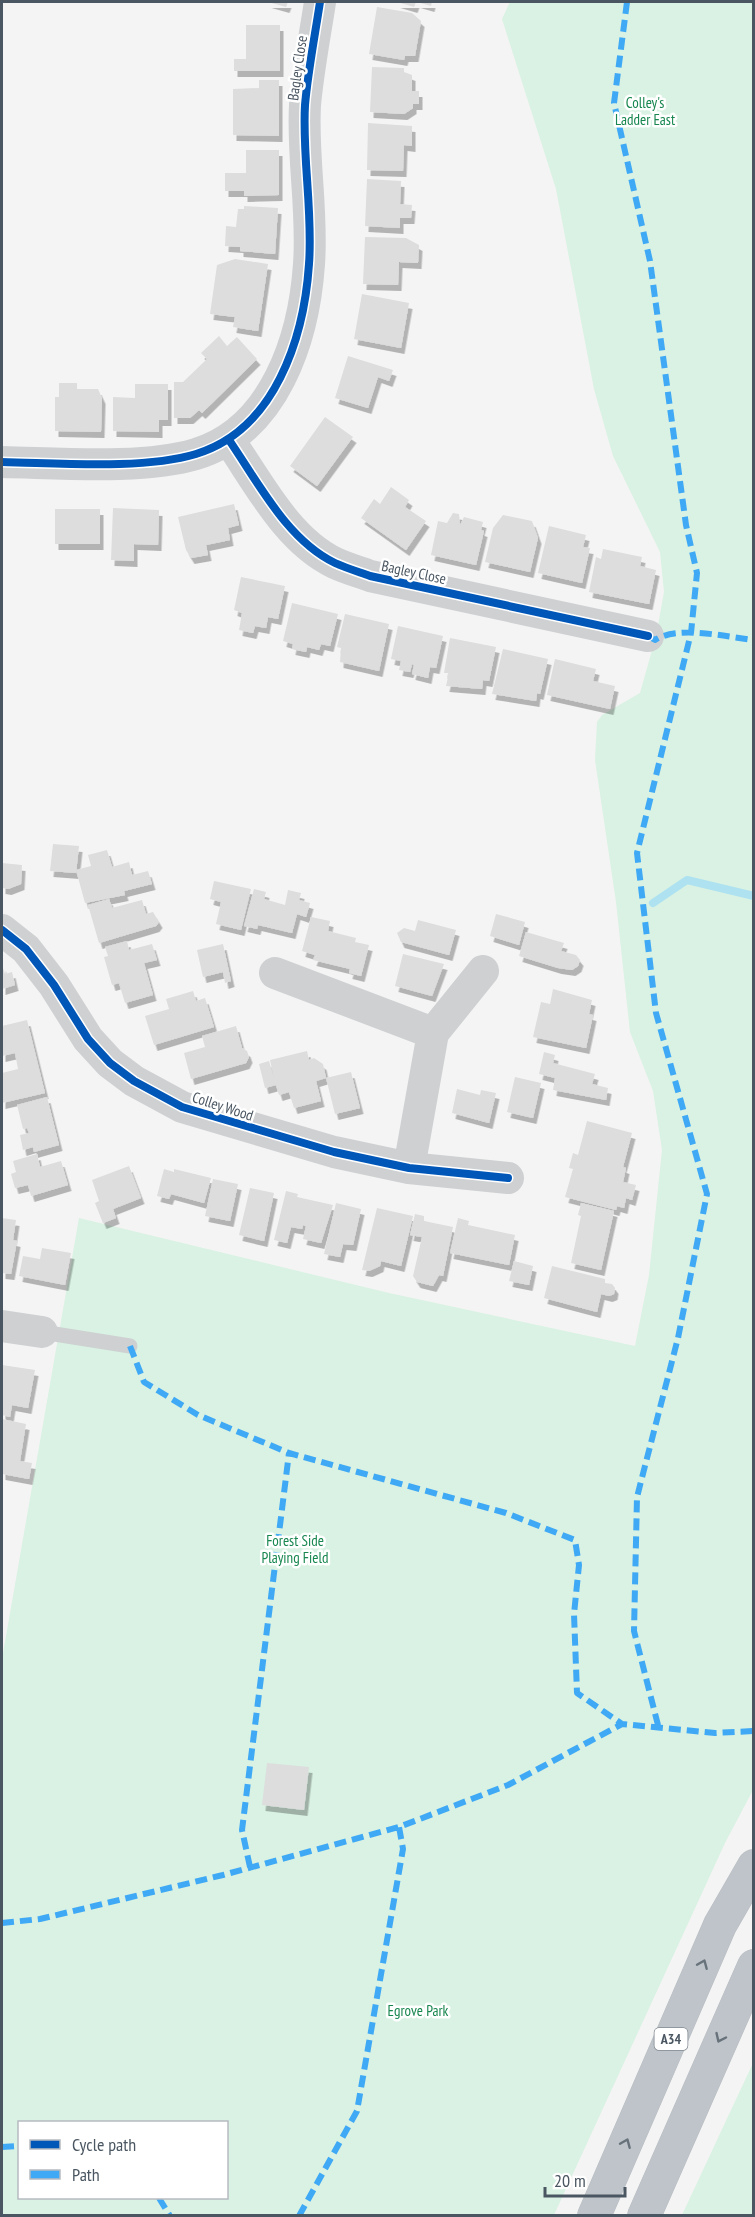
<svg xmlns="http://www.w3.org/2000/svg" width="755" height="2217" viewBox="0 0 755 2217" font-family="'PT Sans Narrow',sans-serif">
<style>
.green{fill:#d9f2e3;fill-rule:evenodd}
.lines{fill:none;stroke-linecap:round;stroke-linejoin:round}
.stream{stroke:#aee2f0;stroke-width:8}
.building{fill:#ddddde;filter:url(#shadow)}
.highway-casing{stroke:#b9bec3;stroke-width:34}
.lane{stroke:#ced0d2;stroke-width:15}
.street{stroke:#ced0d2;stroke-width:32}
.highway{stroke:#bec4c9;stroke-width:33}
.quiet{stroke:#3fa9f5;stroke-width:6;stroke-dasharray:12 6;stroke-linecap:butt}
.cycleway-casing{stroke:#fff;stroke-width:11}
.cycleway{stroke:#0057b8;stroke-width:8}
.oneway{stroke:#67727b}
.labels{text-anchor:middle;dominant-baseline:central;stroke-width:5;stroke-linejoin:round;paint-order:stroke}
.shield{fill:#fff;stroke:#808990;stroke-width:1.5}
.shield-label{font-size:14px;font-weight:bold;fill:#4a5661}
.street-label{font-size:15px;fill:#4a5661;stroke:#fff}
.park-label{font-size:15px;fill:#17864f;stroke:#fff}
</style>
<defs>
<filter id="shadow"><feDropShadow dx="3.5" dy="6" stdDeviation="0" flood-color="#0004"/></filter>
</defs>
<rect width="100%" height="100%" fill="#f4f4f4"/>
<!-- green -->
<path class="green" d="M510 2H753V1790L725 1843 554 2215 2 2216V1659L79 1218 389 1293 635 1346 649 1275 662 1150 653 1091 630 1032 616 902 595 760 597 722 602 715 640 693 656 636 664 592 660 552 613 456 594 389 556 189 502 19ZM20 2122H226V2198H20Z
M753 2063V2215H682Z"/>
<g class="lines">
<!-- stream -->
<path class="stream" d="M653 903 687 880 754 896"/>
</g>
<!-- building -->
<path class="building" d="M268 2H288L286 7Z
M397 2H416L414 7Z
M417 2H432L431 6Z
M377 7 412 13 421 21 415 56H405L404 60 369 54Z
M246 25H280V71H234V59H246Z
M372 67 404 68V72L412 75V91H419V104H413V108L404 114 370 112Z
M259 80H279V136L233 135V89L259 88Z
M368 123 412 126V146L404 145 403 171 367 170Z
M246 150H279V195L244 196V191H225V173H246Z
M367 179 401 181 400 204 412 205 411 218H400V228L365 226Z
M244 206 278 208 275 254 240 251V247L225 246 226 226 236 227 238 209H244Z
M365 237 406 238 419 245 418 263 399 262 398 285 363 284Z
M235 259 268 264 258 331 233 327 235 317 210 314 217 265Z
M362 294 409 303 401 348 354 339Z
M219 336 227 346 237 337 257 359 202 413 199 410 190 418H174V382H183L207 359 201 353Z
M348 356 393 370 389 381 378 377 368 408 335 398Z
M59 383H77V389H98L102 398 101 432 55 431V397H59Z
M135 384H168V420H159V432L113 431V397L135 398Z
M325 417 353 437 317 486 290 466Z
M391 487 409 500 405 507 426 521 406 550 361 518 374 499 380 504Z
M234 504 239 525 228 528 230 540 206 545 208 555 191 558 186 550 178 517Z
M113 508 159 510 158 545 134 544V561L111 560Z
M55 509H100V544H55Z
M453 513 459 514 460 525 464 517 483 522 481 530 484 531 476 565 431 555 438 521 447 523Z
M503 515 532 521 538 538 530 572 485 562 493 528Z
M549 526 586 535 583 547 590 548 582 583 538 573Z
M603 549 642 557 640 566 656 570 649 604 589 592 596 557 601 559Z
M241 577 285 586 278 619 268 617 266 628 255 626 253 633 239 630 242 613 234 610Z
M292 603 338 614 330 646 321 644 319 650 307 647 306 652 292 649 293 644 283 641Z
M345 614 389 624 379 671 340 662 341 648 337 647Z
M398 626 443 636 436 668 430 667 428 678 412 674 414 665 412 664 410 672 399 670 401 661 391 659Z
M450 638 496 647 489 681 483 680 482 689 446 686 449 673H444Z
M503 649 548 659 540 694 537 693 536 701 492 694Z
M555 659 596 669 593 681 615 686 610 709 547 695Z
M53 844 79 846 76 873 50 871Z
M107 850 112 867 129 862 132 875 148 871 152 884 124 891 125 895 85 903 76 870 91 866 88 855Z
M2 863 22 865 21 884 8 889 2 888Z
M214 881 251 889 241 930 216 924 221 902 210 899Z
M254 889 266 892 264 899 285 905 288 890 301 893 299 900 310 903 306 917 297 914 292 933 258 925 257 929 244 926Z
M109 899 112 908 142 900 146 914 153 912 159 922 156 926 99 943 88 905Z
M496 914 525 922 519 945 490 936Z
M311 917 330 921 328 931 356 938 355 942 369 945 361 976 349 973 350 969 313 960 315 955 302 951Z
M418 920 456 930 449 955 401 942 397 933 404 928 415 931Z
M526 932 564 943 561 951 576 955 580 960 578 966 572 970 558 968 519 956Z
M127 941 129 950 152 944 157 960 144 963 153 995 125 1003 119 983 112 985 104 957 108 956 105 947Z
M223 944 231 981 225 983 223 972 203 977 197 950Z
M403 954 444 964 432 996 395 986Z
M2 965 5 974 12 972 15 985 2 989Z
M553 989 592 1000 589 1014 593 1015 586 1048 533 1037 541 1002 550 1004Z
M193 991 196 1001 205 998 214 1027 154 1045 145 1016 169 1009 166 999Z
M27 1020 45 1093 2 1103V1073L18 1069 15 1053 2 1056V1026Z
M236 1026 242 1048 247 1051 249 1057 246 1063 191 1079 184 1053 205 1047 202 1036Z
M307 1051 309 1060 314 1058 323 1064 326 1078 316 1081 321 1101 294 1108 289 1092 279 1095 276 1085 265 1088 259 1064 269 1061 274 1078 270 1060Z
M544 1052 555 1055 553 1063 595 1074 592 1084 608 1088 606 1100 553 1090 555 1078 539 1074Z
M351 1072 360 1108 335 1114 326 1078Z
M515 1077 541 1083 533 1118 507 1112Z
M457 1089 480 1095 481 1090 496 1093 489 1123 452 1113Z
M47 1097 59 1145 34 1152 33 1147 23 1150 20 1135 29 1133 27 1128 23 1129 17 1105Z
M587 1121 632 1133 623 1167 626 1168 623 1182 636 1185 632 1200 626 1198 624 1208 617 1206 616 1210 565 1197 573 1169 569 1168 573 1153 578 1155Z
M37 1154 40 1167 61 1161 68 1185 31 1196 28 1185 15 1188 11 1174 16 1172 13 1161Z
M129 1166 141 1198 113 1209 116 1218 103 1223 95 1203 99 1201 92 1180Z
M164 1169 174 1172V1169L211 1178 204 1203 171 1194 169 1199 157 1196Z
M213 1179 238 1184 230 1221 205 1216Z
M250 1188 274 1193 264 1241 239 1235Z
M286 1191 298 1194 297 1197 333 1205 321 1243 303 1239 306 1226 303 1225 302 1229 291 1227 287 1243 274 1240Z
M336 1203 361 1209 353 1245 343 1244 340 1257 324 1254Z
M581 1203 614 1211 601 1270 571 1263 581 1216 578 1215Z
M377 1208 413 1216 401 1266 381 1261 380 1266 369 1271 362 1270Z
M415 1214 424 1216V1221L453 1227 443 1276 439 1275 433 1286 417 1282 413 1276 422 1237 410 1235Z
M2 1218 16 1220 13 1240 17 1241 11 1274 2 1273Z
M458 1218 469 1221 468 1225 515 1235 509 1265 450 1253Z
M42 1248 71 1253 65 1285 19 1276 23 1256 40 1259Z
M514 1261 533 1266 529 1285 509 1281Z
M552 1266 605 1279V1283L612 1284 615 1288 614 1294 609 1296 601 1294 597 1312 544 1298Z
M2 1365 35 1370 28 1408 12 1405 10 1417 2 1415Z
M2 1419 26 1424 20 1461 32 1463 29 1479 2 1474Z
M267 1763 309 1767 304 1810 262 1805Z"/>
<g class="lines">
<!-- highway casing -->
<g class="highway-casing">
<path id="highway" d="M594 2216 720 1925 754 1866
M644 2216 754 1966"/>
</g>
<!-- lane -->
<path class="lane" d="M42 1332 130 1346"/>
<!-- street -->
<path class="street" d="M229 440C258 482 287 540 335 563 346 568 359 572 370 576L648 636
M2 462C58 463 143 470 196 454 275 430 304 338 309 264 313 211 302 157 305 105 308 71 315 35 320 2
M2 930 26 949 54 985 88 1039 110 1063 134 1081 182 1107 334 1152 409 1168 508 1178
M275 973 433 1033
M409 1168 433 1033 483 971
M2 1326 42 1332"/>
<!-- highway -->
<use href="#highway" class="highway"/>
<!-- quiet -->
<path class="quiet" d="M627 2 614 103 650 261 686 525 697 573 691 633 637 853 656 1013 707 1194 678 1338 637 1497 634 1631 659 1729
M648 636 655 640C678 625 727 637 754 640
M130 1346 144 1382 198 1415 289 1453 506 1513 575 1540 579 1565 574 1614 577 1693 622 1724
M250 1867 242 1830 289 1453
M2 1923 40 1919 223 1875 399 1827 508 1785 622 1724 715 1733 754 1731
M2 2147 20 2146
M159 2198 170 2216
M299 2216 357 2111 403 1849 399 1827"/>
<!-- cycleway casing -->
<g class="cycleway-casing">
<path id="cycleway" d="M229 440C258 482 287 540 335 563 346 568 359 572 370 576L648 636
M2 462C58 463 143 470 196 454 275 430 304 338 309 264 313 211 302 157 305 105 308 71 315 35 320 2
M2 930 26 949 54 985 88 1039 110 1063 134 1081 182 1107 334 1152 409 1168 508 1178"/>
</g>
<!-- cycleway -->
<use href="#cycleway" class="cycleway"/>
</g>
<!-- one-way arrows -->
<defs><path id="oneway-chevron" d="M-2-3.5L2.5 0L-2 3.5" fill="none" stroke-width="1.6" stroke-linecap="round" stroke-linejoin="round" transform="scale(1.5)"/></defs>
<g class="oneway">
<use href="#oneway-chevron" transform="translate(703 1964) rotate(-67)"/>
<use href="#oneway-chevron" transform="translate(720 2038) rotate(115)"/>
<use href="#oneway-chevron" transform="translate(626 2143) rotate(-67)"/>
</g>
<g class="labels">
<!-- shield labels -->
<rect class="shield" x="654.5" y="2028" width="33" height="22" rx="4.5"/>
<g class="shield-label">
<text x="671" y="2039">A34</text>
</g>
<!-- street labels -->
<g class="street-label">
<text transform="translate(297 68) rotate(-82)">Bagley Close</text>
<text transform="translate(414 572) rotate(12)">Bagley Close</text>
<text transform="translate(223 1106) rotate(18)">Colley Wood</text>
</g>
<!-- park labels -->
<g class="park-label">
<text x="645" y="102">Colley's<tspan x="645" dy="17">Ladder East</tspan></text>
<text x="295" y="1540">Forest Side<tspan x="295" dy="17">Playing Field</tspan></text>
<text x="418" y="2010">Egrove Park</text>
</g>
</g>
<!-- border -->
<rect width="755" height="2217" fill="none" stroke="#4a5661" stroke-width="6"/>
<!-- legend -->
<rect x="18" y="2121" width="210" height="78" fill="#ffffff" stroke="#b7bbc0" stroke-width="1.5"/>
<rect x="30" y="2140" width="30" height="9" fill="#0057b8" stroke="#b7bbc0" stroke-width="1.5"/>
<text x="72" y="2151" font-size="18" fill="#4a5661">Cycle path</text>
<rect x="30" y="2170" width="30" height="9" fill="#3fa9f5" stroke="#b7bbc0" stroke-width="1.5"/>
<text x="72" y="2181" font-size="18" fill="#4a5661">Path</text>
<!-- scale -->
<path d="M545 2187v9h80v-9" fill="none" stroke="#4a5661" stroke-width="3"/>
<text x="554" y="2187" font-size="18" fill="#4a5661" stroke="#ffffff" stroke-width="4.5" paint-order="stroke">20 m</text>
</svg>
